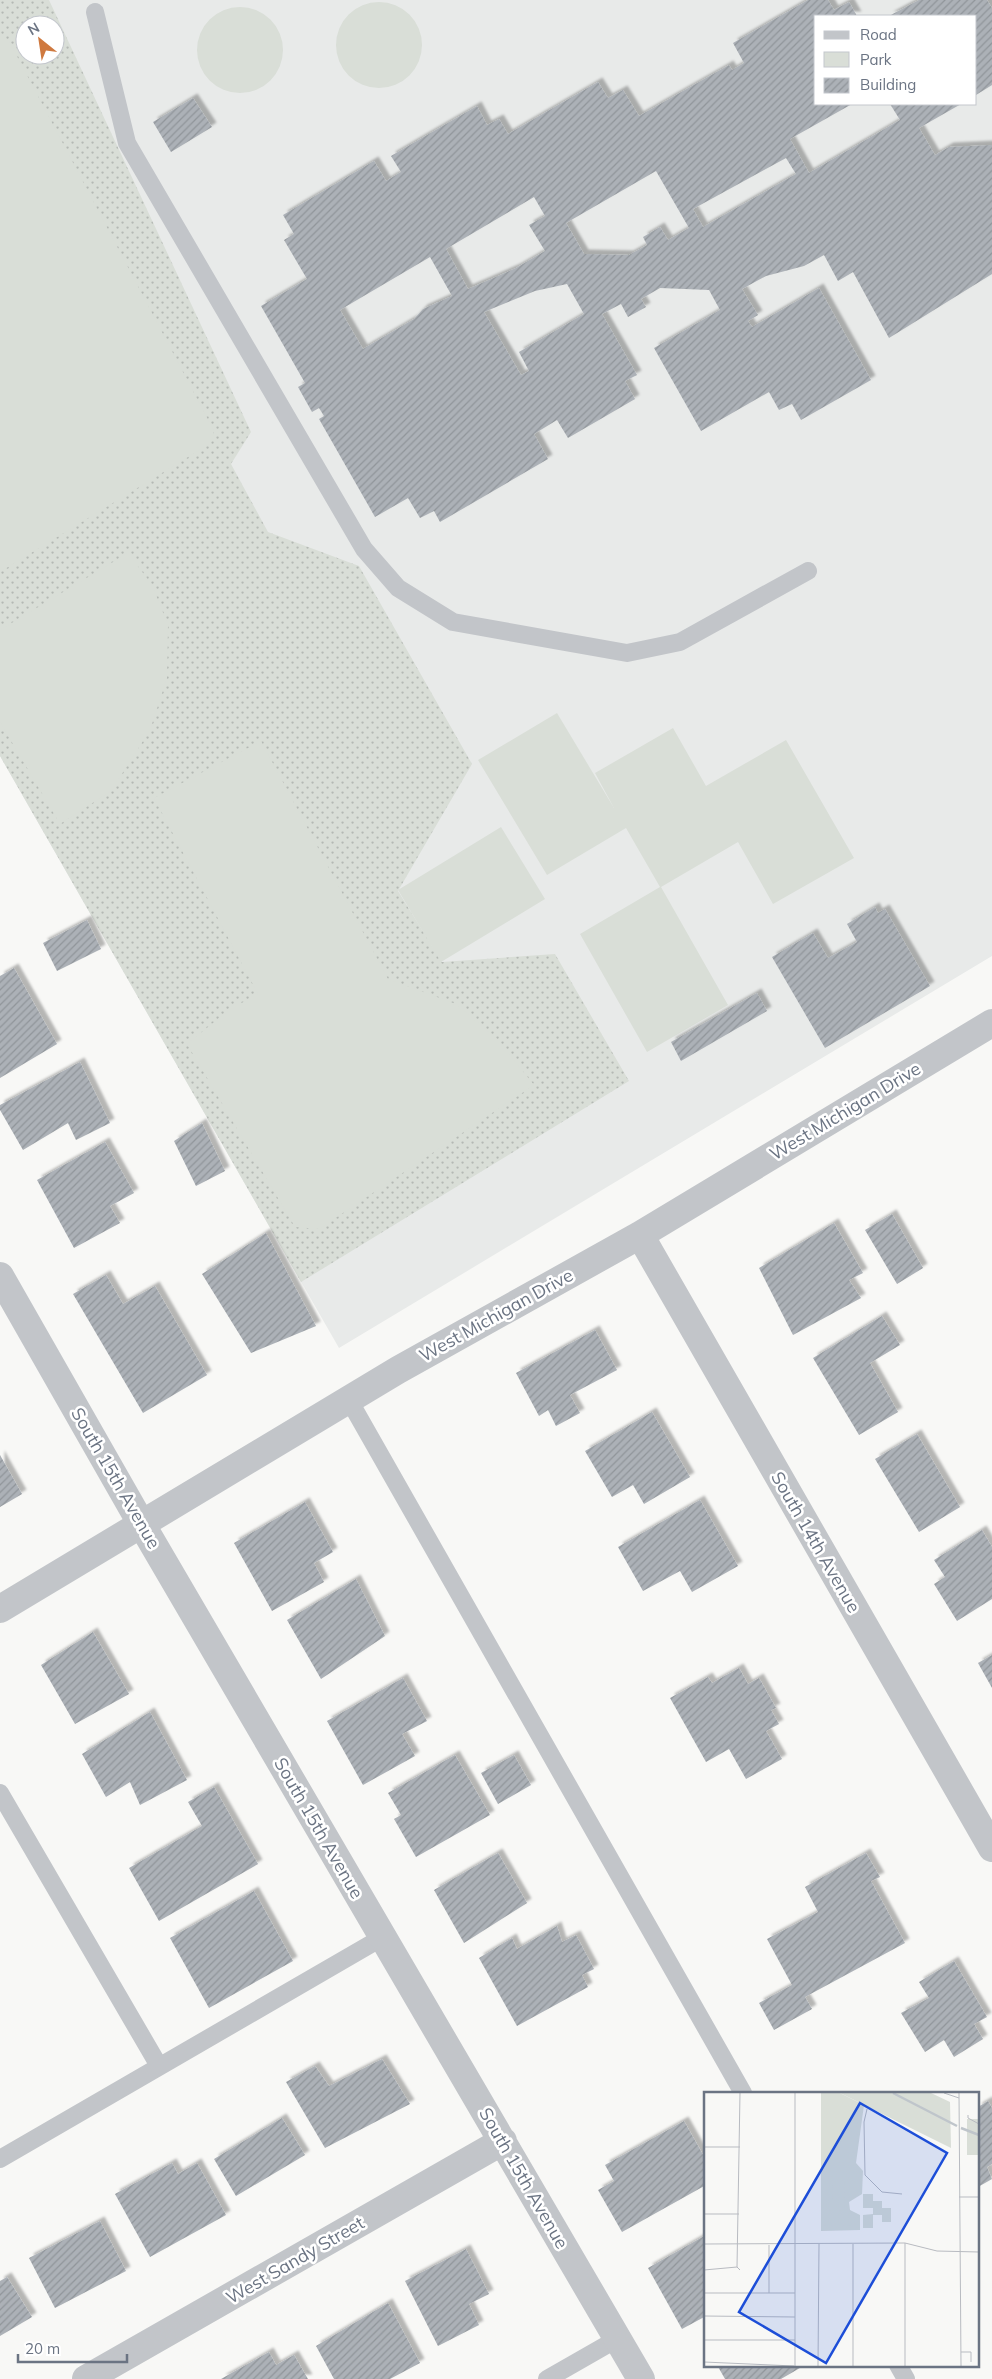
<svg xmlns="http://www.w3.org/2000/svg" width="992" height="2379" viewBox="0 0 992 2379" font-family="Mulish,sans-serif">
<style>
.built{fill:#e8eae9;fill-rule:evenodd}
.grass{fill:url(#grass-dots);fill-rule:evenodd}
.park{fill:#d9ded7}
.building{fill:url(#building-hatch);fill-rule:evenodd;filter:url(#shadow)}
.lines{fill:none;stroke-linecap:round;stroke-linejoin:round}
.lane{stroke:#c2c5c9;stroke-width:18}
.street{stroke:#c2c5c9;stroke-width:28}
.labels{text-anchor:middle;dominant-baseline:central;stroke-width:5;stroke-linejoin:round;paint-order:stroke}
.street-label{font-size:18px;fill:#6b7483;stroke:#fff}
.inset-river{fill:none;stroke:#bfc5cb;stroke-width:2.5}
.inset-road{fill:none;stroke:#b8bbc1;stroke-width:1}
.view{fill:#1d4ed8;fill-opacity:0.15;stroke:#1d4ed8;stroke-width:2.5}
.inset-edge{fill:none;stroke:#6b7483;stroke-width:2.5}
</style>
<defs>
<pattern id="grass-dots" width="8" height="8" patternUnits="userSpaceOnUse" patternTransform="scale(1.25)"><rect width="8" height="8" fill="#d9ded7"/><path d="M2 2h.1M6 6h.1" fill="none" stroke="#b4b9b4" stroke-width="1.8" stroke-linecap="round"/></pattern>
<pattern id="building-hatch" width="6" height="6" patternUnits="userSpaceOnUse" patternTransform="scale(1.25)"><rect width="6" height="6" fill="#acb1b7"/><path d="M-1 1l2-2M0 6l6-6M5 7l2-2" fill="none" stroke="#90959a"/></pattern>
<filter id="shadow"><feDropShadow dx="4.5" dy="-4.5" stdDeviation="1" flood-color="#0004"/></filter>
</defs>
<rect width="100%" height="100%" fill="#f8f8f6"/>
<!-- built -->
<path class="built" d="M0 0H992V956L339 1348 0 756ZM816 16H976V104H816ZM25 25H55V55H25Z"/>
<!-- grass -->
<path class="grass" d="M0 0H49L251 432 231 464 268 532 359 566 472 764 398 891 442 962 555 954 629 1081 301 1282 0 756ZM25 25H55V55H25Z"/>
<!-- park -->
<path class="park" d="M336 45a43 43 0 1 1 86 0a43 43 0 1 1-86 0Z
M197 50a43 43 0 1 1 86 0a43 43 0 1 1-86 0Z
M0 36 9 41 214 431 211 443 0 572Z
M128 553 152 585 168 625 167 678 150 730 111 791 60 824 0 722V630Z
M557 713 614 808 595 773 673 728 706 786 786 740 854 858 773 904 738 842 661 887 728 1005 647 1052 580 934 660 887 626 828 547 875 478 760Z
M261 741 388 979 456 1004 497 1039 534 1085 319 1229 295 1227 187 1044 229 1010 258 994 154 798Z
M501 827 545 899 441 962 398 890Z"/>
<!-- building -->
<path class="building" d="M808 0H828L834 10 849 2 857 16H816V104H852L790 139 809 173 900 120 890 104H961L919 128 935 155 949 147 992 145V274L889 338 853 272 838 281 824 255 804 266 766 276 742 289 758 315 748 321 752 327 819 288 871 380 801 420 792 404 779 410 769 392 701 431 654 348 720 310 709 290 660 288 641 299 646 307 628 317 621 304 602 314 637 375 625 381 635 399 568 438 557 420 534 434 548 459 440 522 434 511 420 518 408 498 375 517 319 419 324 416 319 408 312 412 298 387 305 383 261 306 307 279 284 240 294 234 283 215 374 161 386 181 401 172 391 156 477 106 487 125 499 119 508 134 598 82 608 98 623 90 639 116 729 65 732 70 744 63 733 43ZM786 158 796 174 703 227 693 209ZM656 171 689 228 668 240 660 227 643 237 647 245 629 255 584 254 566 223ZM534 197 545 216 529 225 545 251 516 268 468 289 446 249ZM430 257 452 296 423 309 414 319 363 349 340 310ZM567 284 584 314 519 352 529 371 521 375 484 312 535 291Z
M919 0H987L992 8V85L976 95V16H889Z
M193 98 212 127 171 152 153 122Z
M875 907 878 913 885 909 930 986 825 1048 772 957 813 933 828 958 857 942 847 924Z
M87 920 101 949 57 971 43 943Z
M14 968 57 1044 0 1078V976Z
M757 993 767 1011 681 1061 671 1042Z
M80 1062 110 1123 76 1140 68 1123 23 1150 0 1110V1105Z
M202 1123 225 1171 196 1186 174 1141Z
M105 1142 134 1193 110 1206 120 1223 74 1248 37 1180Z
M892 1214 923 1268 897 1284 865 1230Z
M834 1223 863 1273 849 1280 861 1298 793 1335 759 1268Z
M266 1233 316 1326 251 1353 202 1274Z
M106 1275 123 1304 155 1286 207 1375 143 1413 73 1294Z
M882 1316 900 1345 870 1363 898 1412 859 1435 813 1358Z
M595 1330 617 1370 570 1395 580 1413 556 1426 548 1410 539 1416 516 1373Z
M652 1412 690 1477 644 1504 633 1485 612 1497 585 1451Z
M917 1434 960 1507 919 1532 875 1459Z
M0 1455 22 1494 0 1507Z
M700 1500 738 1566 692 1592 680 1571 643 1591 618 1547Z
M305 1502 333 1552 314 1563 324 1582 272 1611 234 1543Z
M982 1530 992 1547V1599L957 1621 934 1584 945 1577 934 1560Z
M356 1579 385 1636 321 1679 287 1620Z
M93 1632 129 1694 75 1724 41 1665Z
M992 1655V1688L978 1663Z
M739 1668 748 1684 759 1678 776 1708 771 1710 779 1724 766 1731 782 1759 746 1779 729 1749 706 1762 670 1698 708 1677 712 1683Z
M403 1678 427 1721 402 1734 415 1756 363 1785 327 1721Z
M150 1712 187 1780 140 1805 130 1782 106 1797 82 1754Z
M455 1755 490 1815 416 1857 394 1819 401 1815 388 1793Z
M514 1755 531 1785 498 1804 481 1773Z
M214 1787 258 1864 159 1921 129 1868 202 1826 188 1802Z
M498 1853 527 1903 464 1943 434 1890Z
M866 1853 880 1877 871 1881 905 1943 805 1997 812 2009 774 2030 759 2003 792 1985 767 1939 818 1912 805 1887Z
M254 1891 293 1961 209 2008 170 1938Z
M557 1926 562 1942 576 1935 594 1969 582 1975 588 1987 517 2026 479 1958 512 1938 517 1949Z
M954 1961 987 2017 974 2024 983 2039 954 2057 944 2040 925 2052 901 2013 929 1998 919 1982Z
M382 2059 410 2104 325 2148 286 2082 315 2066 329 2086Z
M988 2101 992 2108V2164L987 2167 992 2179 978 2187V2107Z
M282 2118 305 2155 236 2196 214 2159Z
M684 2121 706 2160V2185L622 2232 598 2190 614 2181 605 2165Z
M172 2163 178 2174 197 2163 226 2215 150 2257 115 2194Z
M100 2221 126 2271 55 2308 29 2258Z
M706 2235V2316L682 2329 648 2268Z
M466 2249 489 2294 469 2304 479 2325 438 2346 405 2281Z
M7 2277 32 2317 0 2336V2281Z
M388 2303 420 2363 390 2379H334L316 2346Z
M269 2352 276 2365 294 2355 308 2379H221Z
M717 2365H805L781 2379H725Z"/>
<g class="lines">
<!-- lane -->
<path class="lane" d="M95 12 127 143 364 549 398 588 453 622 627 653 680 642 808 571
M349 1400 743 2093
M0 1793 159 2066
M0 2159 383 1937
M898 2365 906 2379
M547 2379 617 2339"/>
<!-- street -->
<path class="street" d="M640 1235 992 1848
M0 1276 142 1525 641 2379
M0 1609 398 1370 640 1235 992 1023
M86 2379 503 2141"/>
</g>
<g class="labels">
<!-- street labels -->
<g class="street-label">
<text transform="translate(845 1111) rotate(-31)">West Michigan Drive</text>
<text transform="translate(496 1315) rotate(-29)">West Michigan Drive</text>
<text transform="translate(116 1478) rotate(60)">South 15th Avenue</text>
<text transform="translate(816 1542) rotate(60)">South 14th Avenue</text>
<text transform="translate(319 1828) rotate(60)">South 15th Avenue</text>
<text transform="translate(524 2178) rotate(60)">South 15th Avenue</text>
<text transform="translate(295 2260) rotate(-30)">West Sandy Street</text>
</g>
</g>
<!-- overview -->
<g transform="translate(704 2092)">
<rect width="275" height="275" fill="#f8f8f6"/>
<path d="M117 1H136L160 13 152 71 159 79 158 102 145 110 146 118 156 123V138L117 139Z" fill="#d9ded7"/>
<path d="M136 1H227L246 10 247 56ZM154 14 153 60 124 61V15ZM263 27H275V63H263ZM121 66H139V70L132 83 119 86ZM129 89H141L140 117 148 133 119 134V112L128 111ZM159 102H169V109H178V116H187V130H178V123H169V136H159V123L169 122V116H159Z" fill="#d9ded7"/>
<path class="inset-river" d="M189 1 253 34M257 36 275 43"/>
<path class="inset-road" d="M36 1 33 175 36 178M240 1 255 6M255 1 257 274M163 17 160 30 161 83 178 100 198 102M264 23V26L275 32M0 55H36M255 105H275M0 122H35M0 152 201 151 233 159 275 160M65 153V201M0 178 33 175M0 201H91M0 224 91 225M0 248H91M257 260H267V270M0 270 90 274M91 274V1M114 274 115 152M149 274V152M201 274V151"/>
<path class="view" d="M156 11 243 61 122 271 35 220Z"/>
<rect width="275" height="275" class="inset-edge"/>
</g>
<!-- legend -->
<rect x="814" y="15" width="162" height="90" fill="#ffffff" stroke="#c4c7cd"/>
<rect x="824" y="31" width="25" height="8" fill="#c2c5c9" stroke="#c4c7cd"/>
<text x="860" y="40" font-size="15" fill="#6b7483">Road</text>
<rect x="824" y="52" width="25" height="15" fill="#d9ded7" stroke="#c4c7cd"/>
<text x="860" y="65" font-size="15" fill="#6b7483">Park</text>
<rect x="824" y="78" width="25" height="15" fill="url(#building-hatch)" stroke="#c4c7cd"/>
<text x="860" y="90" font-size="15" fill="#6b7483">Building</text>
<!-- north arrow -->
<g transform="translate(40 40) rotate(330)"><circle r="24" fill="#ffffff" stroke="#c4c7cd"/>
<path d="M0-4L9 19L0 12L-9 19Z" fill="#cf793f"/>
<text y="-8" font-size="14" font-weight="bold" text-anchor="middle" fill="#6b7483">N</text>
</g>
<!-- scale -->
<path d="M18 2354v8h109v-8" fill="none" stroke="#6b7483" stroke-width="2.5"/>
<text x="25" y="2354" font-size="15" fill="#6b7483" stroke="#ffffff" stroke-width="4" paint-order="stroke">20 m</text>
</svg>
